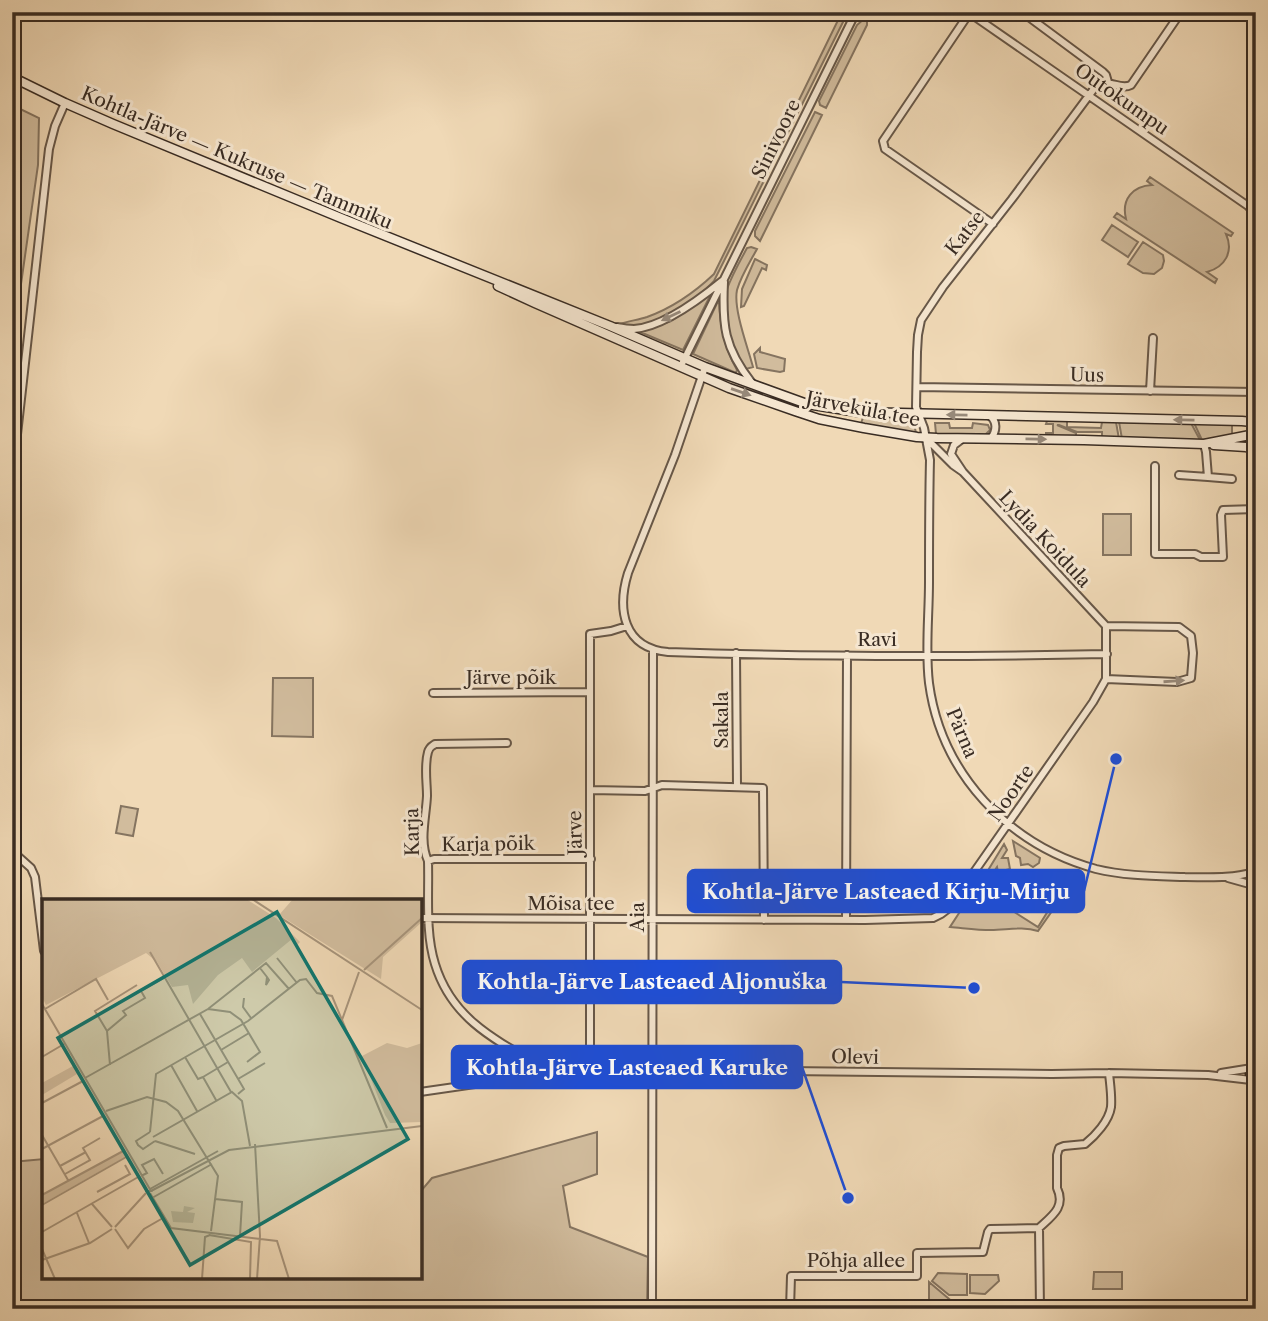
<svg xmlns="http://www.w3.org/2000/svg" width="1268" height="1321" viewBox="0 0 1268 1321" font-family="'Libre Caslon Text',serif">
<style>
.green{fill:#d1bc9d;stroke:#857460;stroke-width:2}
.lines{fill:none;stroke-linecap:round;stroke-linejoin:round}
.street-casing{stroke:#675748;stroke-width:10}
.secondary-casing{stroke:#392c23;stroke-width:11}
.street{stroke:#f5e6d0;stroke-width:6}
.secondary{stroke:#f5e6d0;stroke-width:8}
.oneway{fill:#97897a}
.labels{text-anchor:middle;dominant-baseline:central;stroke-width:6;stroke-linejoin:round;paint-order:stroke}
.street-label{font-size:19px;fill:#392c23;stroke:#f5e6d0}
.inset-road{fill:none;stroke:#a7947b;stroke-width:2}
.view{fill:#0f766e;fill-opacity:0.15;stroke:#0f766e;stroke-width:3.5}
.inset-edge{fill:none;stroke:#392c23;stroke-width:3.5}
.leader{fill:none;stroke:#1d4ed8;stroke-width:2.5}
.callout-dot{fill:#1d4ed8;stroke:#f5e6d0;stroke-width:2.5}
.callout{fill:#1d4ed8;stroke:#1d4ed8;stroke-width:2.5}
.callout-label{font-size:21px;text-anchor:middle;font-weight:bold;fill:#fff}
</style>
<rect width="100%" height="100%" fill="#f0d9b6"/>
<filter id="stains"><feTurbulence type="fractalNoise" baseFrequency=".00286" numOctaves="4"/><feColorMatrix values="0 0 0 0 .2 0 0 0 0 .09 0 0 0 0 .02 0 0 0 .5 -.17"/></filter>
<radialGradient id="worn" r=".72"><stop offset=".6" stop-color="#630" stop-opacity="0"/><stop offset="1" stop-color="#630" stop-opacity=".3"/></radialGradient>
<!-- green -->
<path class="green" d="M842 12H848L714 281C697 300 645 335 620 324 628 321 638 320 647 317 672 308 695 292 714 274Z
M865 18 867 20V25L826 108 820 105 819 101 857 25Z
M12 105 39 118 38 165 12 347Z
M815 112 822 115 760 241 755 236V231Z
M1150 177 1233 233 1231 236 1226 234C1234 252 1225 267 1207 272L1217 279 1215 283 1114 217 1117 213 1126 219C1121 199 1133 186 1152 185L1147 181Z
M1112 225 1138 242 1128 257 1102 240Z
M1143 242 1163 255 1164 261 1162 268 1154 274 1143 273 1128 264Z
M751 247 757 249C750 262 741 276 737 290 733 309 748 348 753 367L746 369C731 354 721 310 727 289 732 275 740 261 747 248Z
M755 259 767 265 766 270 762 268 744 306 741 307 742 289Z
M711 294 683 350 640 332 671 321Z
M719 299C720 326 724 347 737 370L736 373 693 354Z
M760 348V352L785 359 784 371 780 372 757 368 754 354Z
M863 417 913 419 916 433 861 424Z
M1047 421H1067V427L1101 428 1102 422H1116L1119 439 1102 438V432H1077L1059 425H1057L1076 433V438L1046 437V433H1053V424H1046Z
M1119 422 1191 423 1200 440 1122 439Z
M935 423H949L950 428H972L973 423 988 425 990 430 985 435 936 434Z
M1194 423 1232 424V436L1202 440Z
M1103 514H1131V555H1103Z
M273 678H313V737L272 736Z
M121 806 138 809 133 836 116 833Z
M1013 841 1040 858 1039 863 1033 867 1028 864 1021 865 1020 858 1016 856Z
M1004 844 1007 850 1002 858H1008L1010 869 998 872 997 867 991 876 984 877Z
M1060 881H1069L1071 884 1038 931C1022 926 1007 930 991 930 977 930 963 928 950 927L976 887 985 884 981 891 1038 927 1063 887 1059 883Z
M597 1132V1174L563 1186 570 1227 648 1257 647 1309H26C5 1276 12 1202 12 1162L44 1159V1277H420V1192L432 1178Z
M1094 1272H1122V1289H1093Z
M938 1273 967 1274V1295H949L932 1281Z
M970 1275H998L999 1281 985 1294 970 1293Z
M929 1282 961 1309H929Z"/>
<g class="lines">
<!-- street casing -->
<g class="street-casing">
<path id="street" d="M968 12 1248 206 1256 214
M970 12 883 141 885 149 993 224
M1022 12 1103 72 1106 75 1108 82
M1181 12 1131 85C1119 91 1109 77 1096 86L1012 199 943 287 921 320 918 335 917 352 916 407 924 428 930 460C929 501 929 542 929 582 929 616 925 650 929 683 941 773 1008 845 1096 869 1125 876 1154 876 1185 877 1208 877 1231 879 1253 872
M724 282C722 325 724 348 752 383
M617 327C622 328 628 329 634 329 663 327 700 299 722 281
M683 362 856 12
M705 367 675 455 628 573C617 609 623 648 668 652 814 657 961 657 1107 654
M917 387 1256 392
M1150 391 1153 338
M990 416C997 421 997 431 991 438
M927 439 953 465 963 472 951 454 954 445 962 439
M1204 444 1206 452 1208 477 1232 479
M1155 466V554H1195L1201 557H1223L1221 515 1223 510 1256 509
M963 472 1106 626
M1179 475 1208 477
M12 479 49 149 55 126 65 103
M1106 626 1179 627 1191 636 1193 653 1191 678 1177 682 1106 679
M736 653 737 786
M433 693 589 692
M507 743 435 744C431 747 430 746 428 752 424 766 427 782 427 796 426 817 419 841 428 861 429 894 425 932 435 964 452 1020 497 1041 545 1068
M590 790 645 791 662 785 763 788 764 920
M12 851 31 868 35 877 44 951
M428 861 434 859H591
M1228 878 1253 885
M420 918 865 920 933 918 941 914 949 908 1093 702 1106 679V626
M846 920 847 655
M590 1069V634L611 631 627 626
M1221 1073 1252 1068
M420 1092 517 1078 545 1068 654 1071 708 1070 1052 1074 1109 1073 1208 1075 1251 1080
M1039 1228 1040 1309
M652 1309 653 650
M790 1309 791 1276H917V1253L983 1252 988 1232 990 1229 1039 1228C1052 1216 1066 1207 1057 1188V1155L1059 1148 1064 1146 1085 1144C1095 1136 1109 1121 1111 1107 1112 1096 1110 1084 1109 1073"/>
</g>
<!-- secondary casing -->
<g class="secondary-casing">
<path id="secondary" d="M12 77 65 103 113 124 341 218 610 326 705 367 807 404 858 412 1242 421 1252 422
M498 286 535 303 729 388 795 411 819 419 864 428 917 437 937 438 1084 440 1204 444 1250 435
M1214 445 1246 447 1256 451
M1256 869C1250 875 1250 882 1256 887
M1256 1064 1250 1074 1256 1095"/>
</g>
<!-- street -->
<use href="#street" class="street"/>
<!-- secondary -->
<use href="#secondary" class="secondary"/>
</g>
<!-- one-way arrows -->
<defs><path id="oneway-solid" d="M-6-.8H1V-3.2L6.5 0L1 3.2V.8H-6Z" transform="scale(1.75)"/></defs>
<g class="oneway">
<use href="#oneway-solid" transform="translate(671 316) rotate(154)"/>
<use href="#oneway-solid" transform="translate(741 392) rotate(19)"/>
<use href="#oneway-solid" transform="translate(957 415) rotate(-179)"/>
<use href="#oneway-solid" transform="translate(1184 420) rotate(-179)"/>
<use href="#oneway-solid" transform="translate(1036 439) rotate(1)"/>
<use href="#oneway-solid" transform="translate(1174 681) rotate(-4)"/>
</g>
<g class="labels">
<!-- street labels -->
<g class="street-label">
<text transform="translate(1122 99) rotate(35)">Outokumpu</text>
<text transform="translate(776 139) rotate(-64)">Sinivoore</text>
<text transform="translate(237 158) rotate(23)">Kohtla-Järve — Kukruse — Tammiku</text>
<text transform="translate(965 233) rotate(-52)">Katse</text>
<text transform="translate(1087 375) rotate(1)">Uus</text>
<text transform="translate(863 409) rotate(11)">Järveküla tee</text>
<text transform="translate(1045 539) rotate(47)">Lydia Koidula</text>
<text x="877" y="639">Ravi</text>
<text x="511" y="677">Järve põik</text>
<text transform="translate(721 720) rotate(-90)">Sakala</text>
<text transform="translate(962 733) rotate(67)">Pärna</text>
<text transform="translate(1011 793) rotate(-55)">Noorte</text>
<text transform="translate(412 832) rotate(-91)">Karja</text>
<text transform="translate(575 833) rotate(-91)">Järve</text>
<text transform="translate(488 844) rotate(-1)">Karja põik</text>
<text x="571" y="903">Mõisa tee</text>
<text transform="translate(637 917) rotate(-90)">Aia</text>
<text transform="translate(855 1057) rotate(1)">Olevi</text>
<text x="856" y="1260">Põhja allee</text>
</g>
</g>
<!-- overview -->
<g transform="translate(42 899)">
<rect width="380" height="380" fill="#f0d9b6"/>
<path d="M0 0H204L234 19 258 43 255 46 250 40 210 73 200 59 176 76 151 105 146 86 130 88 115 63 104 54 4 106 0 98ZM251 0H380V23L341 58 339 80 237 16ZM345 144 365 149 380 144V223L348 224 343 216 320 157ZM31 167 35 175 0 196V184ZM80 252 83 258 0 305V297ZM142 307 153 309 145 313 153 314 151 324 131 323 129 312 141 313Z" fill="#d1bc9d"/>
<path class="inset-road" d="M210 0 380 111M108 53 189 193M235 59 255 84M218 69 225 78 227 81 224 86 225 78M322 71 380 19M317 73 300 121 345 229M202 99 201 108 209 119M0 105 109 292H103M3 110 54 80 66 101M166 110 188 113 199 121 218 153 205 163M158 115 202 190 196 195M65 132 53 112 95 86M179 151 207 134M0 158 22 145M143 158 156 180 161 178M68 166 65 132 84 116 81 112 103 99 99 92 122 79M129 166 155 212M161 178 186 163M161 178 174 201M43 179 166 110 224 64 247 90M196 180 223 164M0 204 41 182M64 212 105 198 124 203 136 212 176 277 169 332M108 233 114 175 206 122 258 81 264 80 275 94 290 97 300 121M108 233 94 242 96 246 101 250 113 242M0 236 26 281M111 238 190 193 200 202 208 247M113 242 153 255M213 245 218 337 215 380M0 250 61 217M18 267 44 253M23 275 48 261 41 249 58 239M99 277 105 274 100 266 112 260 121 275M108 290 176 252M109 292 187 251 380 227M55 293 88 275 83 266M108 294 129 329 235 342 247 380M0 296 83 251M110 299 170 265M173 300 200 303 198 337M50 305 70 328M0 306 86 257M35 314 47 344M73 328 104 294M73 330 86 349 102 330 121 319M0 333 98 277M167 336 209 343 208 380M0 350 13 380M0 361 48 344 70 330M160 380 163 338 168 336"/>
<path class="view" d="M235 13 366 240 148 366 16 139Z"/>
<rect width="380" height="380" class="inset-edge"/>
</g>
<!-- callouts -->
<path class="leader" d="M1116 759L1084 891M974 988L841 982M848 1198L802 1067"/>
<g class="callout-dot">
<circle cx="1116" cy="759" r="7"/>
<circle cx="974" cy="988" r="7"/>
<circle cx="848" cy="1198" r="7"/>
</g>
<g class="callout">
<rect x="688" y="870" width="396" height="42" rx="7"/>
<rect x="463" y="961" width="378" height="42" rx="7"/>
<rect x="452" y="1046" width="350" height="42" rx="7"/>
</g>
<g class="callout-label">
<text x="886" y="899">Kohtla-Järve Lasteaed Kirju-Mirju</text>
<text x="652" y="989">Kohtla-Järve Lasteaed Aljonuška</text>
<text x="627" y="1075">Kohtla-Järve Lasteaed Karuke</text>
</g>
<!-- margin -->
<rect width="1268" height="1321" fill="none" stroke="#f0d9b6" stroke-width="42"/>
<rect x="14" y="14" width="1240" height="1293" fill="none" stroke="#392c23" stroke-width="3.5"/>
<rect x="21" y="21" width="1226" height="1279" fill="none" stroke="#392c23" stroke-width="2"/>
<rect width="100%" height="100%" filter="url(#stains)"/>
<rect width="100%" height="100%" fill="url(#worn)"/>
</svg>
